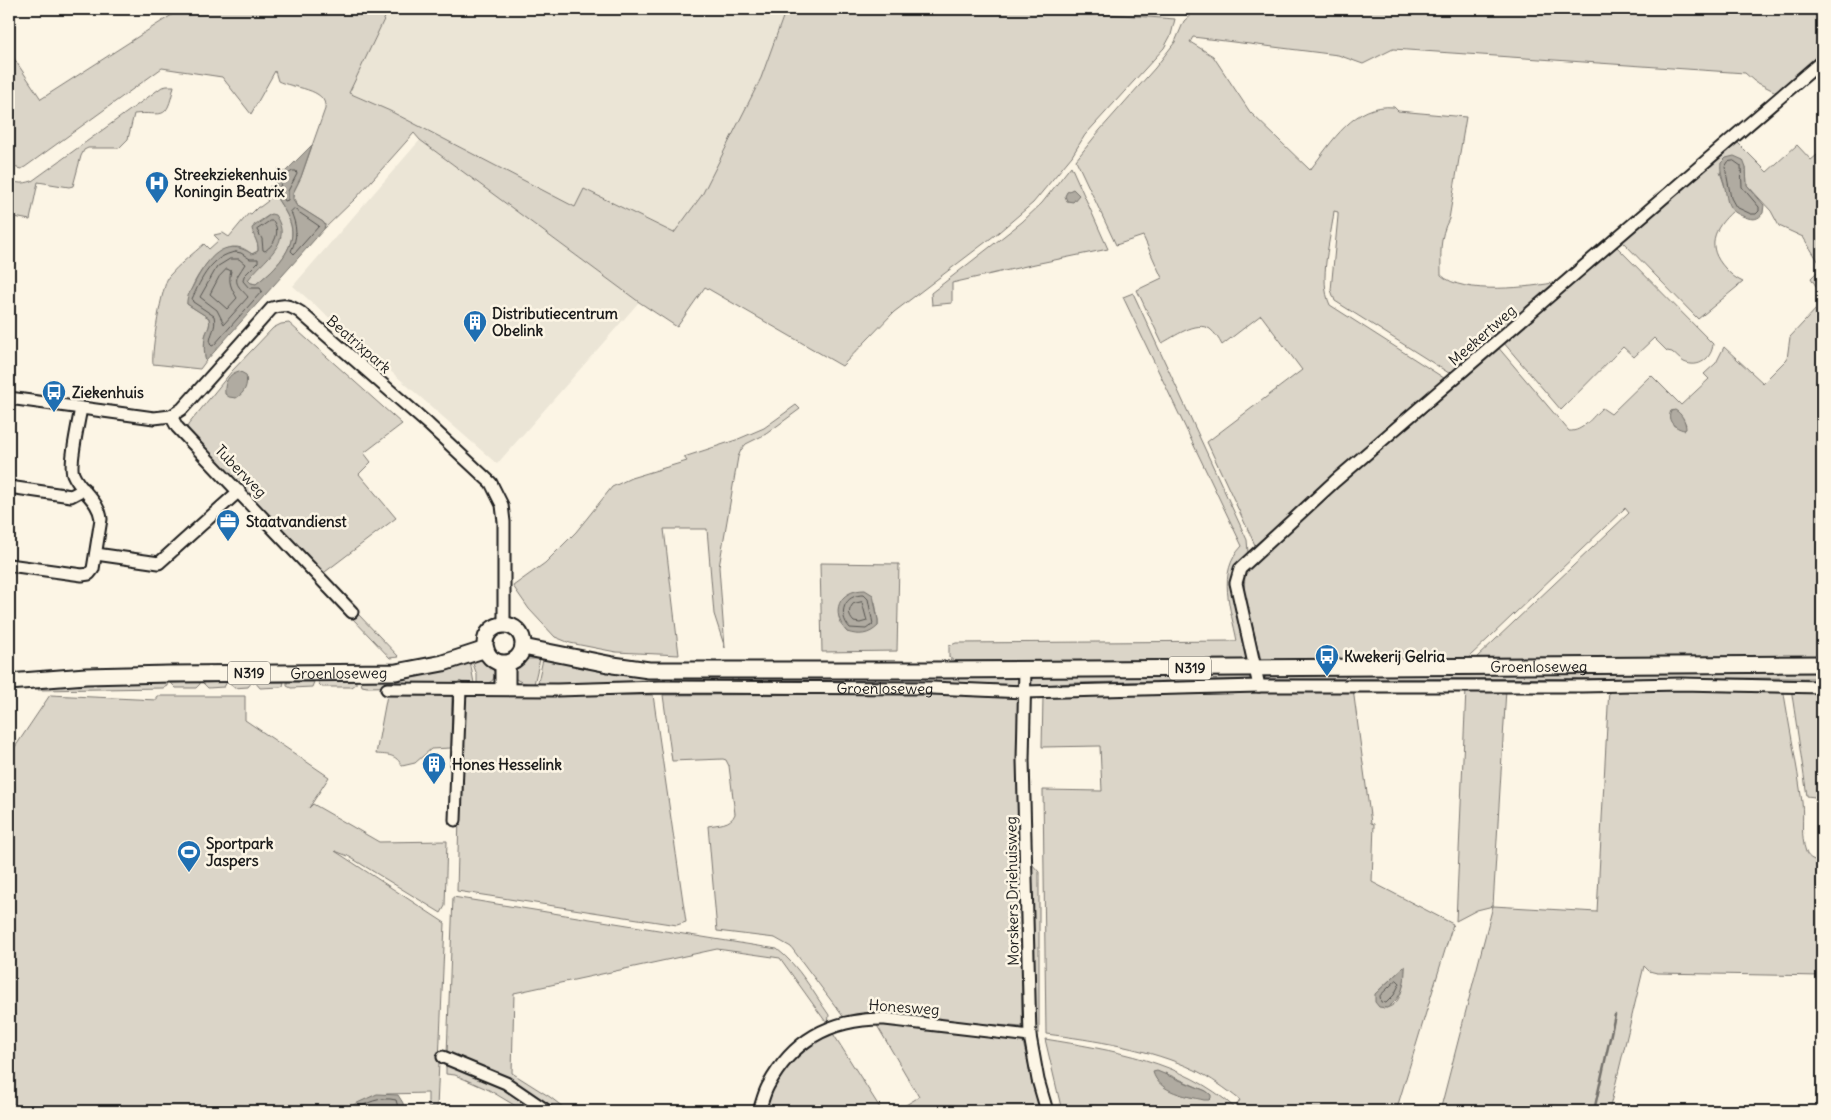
<svg xmlns="http://www.w3.org/2000/svg" width="1831" height="1120" viewBox="0 0 1831 1120" font-family="Delius,sans-serif">
<style>
.built{fill:#ebe5d6}
.green{fill:#dbd5c8;stroke:#7c7872;fill-rule:evenodd}
.water{fill:#b0aba1;stroke:#75726c}
.lines{fill:none;stroke-linecap:round;stroke-linejoin:round}
.shore{stroke:#575551;stroke-width:1}
.stream{stroke:#75726c;stroke-width:2.5}
.minor-casing{stroke:#1c1c1c;stroke-width:15}
.major-casing{stroke:#1c1c1c;stroke-width:19}
.minor{stroke:#fcf5e5;stroke-width:11}
.major{stroke:#fcf5e5;stroke-width:15}
.labels{text-anchor:middle;dominant-baseline:central;stroke-width:5;stroke-linejoin:round;paint-order:stroke}
.shield{fill:#fcf5e5;stroke:#5f5d58;stroke-width:1}
.shield-label{font-size:14px;font-weight:bold;fill:#1c1c1c}
.poi-label{font-size:15px;font-weight:bold;fill:#1c1c1c;stroke:#fcf5e5;text-anchor:start}
.street-label{font-size:15px;fill:#1c1c1c;stroke:#fcf5e5}
</style>
<rect width="100%" height="100%" fill="#fcf5e5"/>
<filter id="ink" filterUnits="userSpaceOnUse"><feTurbulence type="fractalNoise" baseFrequency=".02" numOctaves="2"/><feDisplacementMap in="SourceGraphic" scale="10" xChannelSelector="R" yChannelSelector="G"/><feConvolveMatrix kernelMatrix="1 2 1 2 8 2 1 2 1" color-interpolation-filters="sRGB"/></filter>
<g filter="url(#ink)">
<!-- built -->
<path class="built" d="M389 9H786L761 78 702 195 674 233 585 189 575 207 390 111 348 93Z
M420 140 639 302 497 464 293 286Z"/>
<!-- green -->
<path class="green" d="M181 9H389L349 93 390 111 575 207 584 189 674 233 702 195 761 78 786 9H1041L1175 19 1171 35 1164 48 1085 135 1072 156 1033 203 999 232 894 312 842 366 705 287 677 327 639 302 420 140 414 133 356 198 324 229 325 225 323 222 296 205 293 193 301 177 325 109C328 88 291 88 278 81L275 71 251 114 222 77 162 68 25 167 21 169 10 166 9 51 41 99Z
M1197 9H1822V55L1778 93 1754 81 1745 73 1393 49 1363 64 1338 55 1193 37 1190 42 1213 56 1250 112 1310 170C1332 142 1354 103 1394 107L1398 111 1466 117 1449 219C1439 237 1441 255 1441 275 1463 296 1531 287 1559 282L1452 375 1335 301 1331 290 1338 216V212L1334 211C1331 239 1318 279 1330 305L1447 380 1255 545 1207 442 1302 370 1261 315 1222 345C1219 339 1215 333 1210 329 1196 320 1174 337 1162 343L1137 290 1162 278 1143 236 1116 245 1076 160 1100 130 1155 68 1175 42 1184 21Z
M167 86H174C166 124 163 111 134 114L128 139 119 148H88L84 150 81 156 73 186 69 187 38 182 30 220 9 216V179C17 184 23 184 32 181L162 87Z
M1736 141 1767 172 1797 145 1811 160 1822 151V657L1476 658 1629 513 1625 508 1468 658 1261 660 1244 593 1245 574 1252 559 1497 346 1569 431C1583 432 1592 417 1602 408L1611 414 1651 375 1681 405 1709 379 1704 374 1716 363 1724 347 1763 383 1787 359 1790 337 1818 307 1821 298 1819 291 1811 278 1822 267 1803 237 1779 226 1771 211 1747 185 1746 168 1720 172 1733 211C1713 229 1706 247 1725 268 1730 274 1736 279 1743 282L1698 319 1621 240ZM1671 411 1682 417 1686 425 1674 426 1670 418Z
M1071 166 1108 249 1035 264 952 283V303L932 305 931 293 1022 222 1042 203Z
M270 186 275 187 273 192C280 204 291 217 292 231 293 253 271 272 256 284L251 283 247 280 252 275 271 214 254 225C252 237 259 240 258 251L252 254C249 252 245 249 242 248 216 240 190 282 187 304L209 318C211 328 207 328 205 337 204 344 204 355 206 361L200 369 153 364C151 351 162 285 169 276 179 264 193 254 204 244L209 249 219 240 214 235 223 233 229 237 249 213 251 214 258 207H260L268 201 264 196Z
M1615 245 1713 344C1712 358 1699 369 1684 362 1680 360 1676 355 1672 352L1667 351 1654 338 1634 357 1623 347 1561 410 1503 342Z
M1133 293 1247 540 1248 552 1237 568 1253 660 954 661 949 657V646L956 643 1237 641C1231 609 1216 573 1242 546L1123 297Z
M289 323 402 424 364 453 371 462 359 474 396 518 321 575 186 433 188 425 232 371 273 328 281 324Z
M796 405 800 409 766 434 746 444 741 450 738 457 719 567 725 648 714 614 707 529H664L679 655 616 652 570 643 555 637 529 609 513 586 545 563 576 532 612 487 631 478 687 461 684 457 736 440 764 428Z
M820 563 899 564 897 651 822 652ZM875 602 878 620V626L847 632 839 622Z
M358 614 399 657 390 658 353 619Z
M484 659C494 664 496 669 493 680L487 684H477V675L472 661Z
M526 659H540L534 684C510 684 503 666 526 659Z
M543 659 626 672 732 676V680L729 684 541 685 538 682Z
M470 661 474 683 472 685 367 687 362 686 360 677Z
M1822 668V678L1266 679 1263 669Z
M1255 669 1257 679 1073 683 1030 686V673Z
M926 675 925 682H739L736 676Z
M934 676H1020L1019 682 1016 685 936 682Z
M168 678 167 686 163 688 38 690 41 684Z
M319 678H356V684L352 687H322L319 684Z
M200 682V684L196 688H176L171 683Z
M227 682 224 687 208 688 203 683Z
M252 682 248 687 234 688 230 683Z
M255 682H284L283 686 281 687 260 688Z
M287 682H314L312 687 291 688 287 686Z
M1609 688H1783C1789 726 1797 764 1802 802 1804 819 1800 835 1806 852 1809 859 1814 860 1821 862L1818 874 1822 885V976L1657 973 1649 971 1644 966 1609 1111H1440L1493 906 1477 910 1456 921 1466 689H1506L1493 906 1597 912Z
M1791 688 1822 689V798L1807 796Z
M1353 689 1371 823 1374 824 1372 882 1453 924 1396 1111H1062L1045 1039C1112 1050 1183 1061 1235 1108L1240 1100C1226 1089 1211 1078 1195 1070 1151 1049 1094 1040 1046 1034L1043 790 1102 791 1100 746 1042 747 1043 697 1083 694ZM1405 966C1404 981 1403 1008 1383 1008L1378 991ZM1165 1073 1206 1091 1211 1095 1191 1097 1181 1095Z
M470 694 653 695 686 922 677 925 457 891 462 703Z
M941 694 1021 698 1022 1027 873 1015 845 1019 791 947 775 938 717 931 708 826C718 824 731 825 735 814L729 766 726 760 723 759 672 761 663 695Z
M50 695 157 700V696H245V720L329 777 309 808 313 804 379 842 447 841 445 906 441 913 348 856 335 851 445 923 437 1108 428 1107V1093L387 1094 348 1109 347 1111H9V756Z
M387 695H452L451 748 431 749 415 763 402 766C396 754 388 755 376 754Z
M1031 863 1039 872V1033L1033 1032Z
M453 897 777 949C799 966 813 992 829 1015L828 1025 780 958 717 949 514 993 512 1073 550 1097 568 1111H553L534 1098 447 1054Z
M875 1022 1021 1034 1040 1111H896L919 1097Z
M832 1032 882 1111H762L774 1083 802 1049Z
M446 1063 496 1082 543 1111H524L489 1090 455 1075 446 1074Z"/>
<!-- water -->
<path class="water" d="M312 145 301 177 293 193V199L296 205 323 222 325 225 324 229 206 361C204 355 204 344 205 337 207 328 211 328 209 318L187 304C186 296 192 289 195 282 207 260 224 235 252 254L258 251C259 242 253 237 252 228L271 214 275 215C295 243 262 260 248 280L251 283 256 284C271 272 293 253 292 231 291 217 280 204 273 192L279 168 282 172H285Z
M1734 156 1743 160 1746 168 1747 185 1764 205 1763 213C1758 220 1753 220 1745 217 1725 210 1728 201 1724 183 1722 176 1720 171 1721 163L1726 158Z
M1073 189 1079 195 1073 202 1067 201 1065 196 1067 192Z
M239 371 246 375C248 385 245 393 236 398L229 397 225 394C224 383 228 374 239 371Z
M1675 410C1681 413 1686 421 1686 429L1684 430C1675 428 1666 421 1671 411Z
M865 590 873 595 878 620V626C869 635 859 636 847 632 830 612 838 590 865 590Z
M1405 966C1405 984 1403 997 1387 1008L1379 1007 1375 1002V994Z
M1157 1071 1206 1091 1211 1095V1098L1209 1100H1204C1187 1096 1159 1093 1153 1072Z
M377 1094 398 1095 403 1103 404 1111H347L353 1105Z"/>
<g class="lines">
<!-- shore -->
<path class="shore" d="M1734 161 1741 166 1742 187 1759 207V211L1756 214H1751L1736 207 1731 198 1725 167 1728 162Z
M293 171H296L297 174 288 191V200L285 201 279 191 282 178Z
M294 209 319 226 294 254 291 251C298 237 297 226 291 212Z
M270 221H273C281 231 275 244 265 251L263 250 262 239 257 230Z
M236 252 241 253 250 259H258V262L244 276 243 281 249 288H260L262 291 214 345 212 346 210 344C210 332 217 329 214 316L193 302 192 299C201 279 212 255 236 252Z
M230 259H239L245 264C243 268 240 271 238 275 233 285 243 290 248 297L224 324 217 310 200 297 217 267Z
M227 269 231 271C228 282 231 288 237 298L227 309 210 294 219 277Z
M864 595 868 599 873 624 866 629 850 628C837 614 844 594 864 595Z
M862 602 867 621 860 623 854 622C848 616 848 610 853 604Z
M1397 980 1400 983 1394 995 1386 1003 1381 1002 1380 996Z
M353 1111C366 1103 380 1096 396 1100L399 1111"/>
<!-- stream -->
<path class="stream" d="M1594 1111 1615 1015"/>
<!-- minor casing -->
<g class="minor-casing">
<g id="minor">
<path d="M9 398 154 418 171 416 182 409 272 308C284 304 289 305 300 312L428 424 491 483 502 505 504 522V625"/>
<path d="M171 416 177 427 352 612"/>
<path d="M9 487 71 496 84 489"/>
<path d="M96 554 159 563 239 491"/>
<path d="M9 565 82 575 89 574 93 569 101 519C99 500 80 491 73 474 69 464 79 420 81 408"/>
<path d="M501 662V689"/>
<path d="M509 662V689"/>
<path d="M1025 668 1023 760 1030 1036 1038 1080 1047 1111"/>
<path d="M1259 686 1236 583 1240 569 1335 481 1822 61"/>
<path id="s1" d="M387 689 557 690 660 687 932 688 1025 692 1259 686H1582L1681 684 1822 687"/>
<path d="M455 820 460 689"/>
<path d="M443 1057 506 1083 547 1111"/>
<path d="M759 1111C762 1103 764 1093 768 1086 793 1039 833 1018 885 1019L1030 1036"/>
</g>
</g>
<!-- major casing -->
<g class="major-casing">
<g id="major">
<circle cx="504" cy="644" r="19"/>
<path id="s2" d="M523 647 613 665 649 670H932L1822 664"/>
<path id="s3" d="M9 682 86 676 169 674 396 672 443 663 486 649"/>
</g>
</g>
<!-- minor -->
<use href="#minor" class="minor"/>
<!-- major -->
<use href="#major" class="major"/>
</g>
</g>
<!-- icons -->
<defs>
<g id="hospital-pin" transform="scale(1.25)"><path d="M0 17L-7.5 6A9.5 9.5 0 1 1 7.5 6Z" fill="#1f6fb2" stroke="#fcf5e5"/><path d="M-5-5h3v3.5h4V-5h3V5h-3V1.5h-4V5h-3Z" fill="#fff"/></g>
<g id="building-pin" transform="scale(1.25)"><path d="M0 17L-7.5 6A9.5 9.5 0 1 1 7.5 6Z" fill="#1f6fb2" stroke="#fcf5e5"/><path d="M-4-6H4V6H1V3H-1V6H-4ZM-2.5-4.3h1.7v1.8h-1.7ZM.8-4.3h1.7v1.8H.8ZM-2.5-1h1.7V.8h-1.7ZM.8-1h1.7V.8H.8Z" fill="#fff"/></g>
<g id="bus-pin" transform="scale(1.25)"><path d="M0 17L-7.5 6A9.5 9.5 0 1 1 7.5 6Z" fill="#1f6fb2" stroke="#fcf5e5"/><path d="M-5-6H5V4H4V6H2V4H-2V6H-4V4H-5ZM-3.5-4V0h7V-4ZM-3.5 1.2v1.5H-2V1.2ZM2 1.2v1.5H3.5V1.2Z" fill="#fff"/></g>
<g id="office-pin" transform="scale(1.25)"><path d="M0 17L-7.5 6A9.5 9.5 0 1 1 7.5 6Z" fill="#1f6fb2" stroke="#fcf5e5"/><path d="M-6-3h4V-5.5h4V-3h4V5H-6ZM-1-4.5V-3h2v-1.5ZM-6 0V1H6V0Z" fill="#fff"/></g>
<g id="stadium-pin" transform="scale(1.25)"><path d="M0 17L-7.5 6A9.5 9.5 0 1 1 7.5 6Z" fill="#1f6fb2" stroke="#fcf5e5"/><path d="M0-5a6.5 5 0 1 0 0 10a6.5 5 0 1 0 0-10ZM-3.5-1.8h7v3.6h-7Z" fill="#fff"/></g>
</defs>
<g fill-rule="evenodd">
<use href="#hospital-pin" x="157" y="183"/>
<use href="#building-pin" x="475" y="322"/>
<use href="#bus-pin" x="54" y="392"/>
<use href="#office-pin" x="228" y="521"/>
<use href="#bus-pin" x="1327" y="656"/>
<use href="#building-pin" x="434" y="764"/>
<use href="#stadium-pin" x="189" y="852"/>
</g>
<g class="labels">
<!-- shield labels -->
<g class="shield">
<rect x="1169" y="656.5" width="42" height="23" rx="4"/>
<rect x="228" y="661.5" width="42" height="23" rx="4"/>
</g>
<g class="shield-label">
<text x="1190" y="668">N319</text>
<text x="249" y="673">N319</text>
</g>
<!-- poi labels -->
<g class="poi-label">
<text x="174" y="174">Streekziekenhuis<tspan x="174" dy="17">Koningin Beatrix</tspan></text>
<text x="492" y="313">Distributiecentrum<tspan x="492" dy="17">Obelink</tspan></text>
<text x="72" y="392">Ziekenhuis</text>
<text x="246" y="521">Staatvandienst</text>
<text x="1344" y="656">Kwekerij Gelria</text>
<text x="452" y="764">Hones Hesselink</text>
<text x="206" y="843">Sportpark<tspan x="206" dy="17">Jaspers</tspan></text>
</g>
<!-- street labels -->
<g class="street-label">
<text transform="translate(1482 335) rotate(-41)">Meekertweg</text>
<text transform="translate(359 344) rotate(41)">Beatrixpark</text>
<text transform="translate(241 471) rotate(46)">Tuberweg</text>
<text stroke="none"><textPath href="#s2" startOffset="1018">Groenloseweg</textPath></text>
<text stroke="none"><textPath href="#s3" startOffset="330">Groenloseweg</textPath></text>
<text stroke="none"><textPath href="#s1" startOffset="498">Groenloseweg</textPath></text>
<text transform="translate(1012 891) rotate(-91)">Morskers Driehuisweg</text>
<text transform="translate(904 1007) rotate(4)">Honesweg</text>
</g>
</g>
<!-- margin -->
<rect width="1831" height="1120" fill="none" stroke="#fcf5e5" stroke-width="30"/>
<rect x="15" y="15" width="1801" height="1090" fill="none" stroke="#1c1c1c" stroke-width="2" filter="url(#ink)"/>
</svg>
